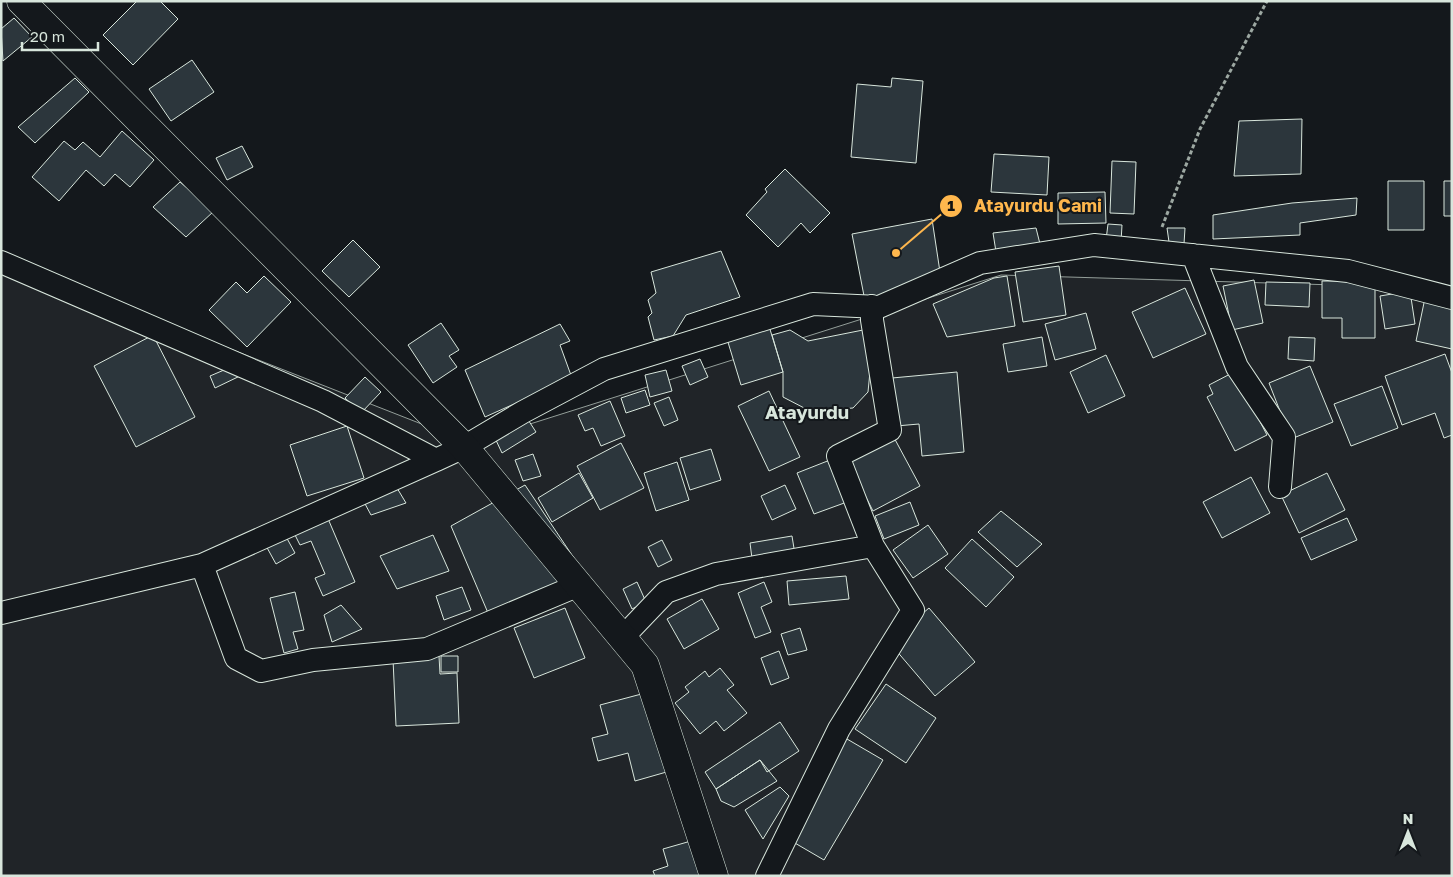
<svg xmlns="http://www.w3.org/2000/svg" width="1453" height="877" viewBox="0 0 1453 877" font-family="'Golos Text',sans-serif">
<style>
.green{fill:#202428;stroke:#939e99}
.building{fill:#2c363c;stroke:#d8e6dc}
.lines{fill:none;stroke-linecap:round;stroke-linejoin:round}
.street-casing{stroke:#d8e6dc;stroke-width:24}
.secondary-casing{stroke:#d8e6dc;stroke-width:29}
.path{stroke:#9da8a2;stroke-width:3;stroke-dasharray:4 2.5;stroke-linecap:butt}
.street{stroke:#14181c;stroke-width:22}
.secondary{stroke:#14181c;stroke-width:28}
.labels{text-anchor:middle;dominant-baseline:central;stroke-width:4;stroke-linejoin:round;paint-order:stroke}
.quarter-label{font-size:19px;font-weight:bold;fill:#d8e6dc;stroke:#14181c}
.leader{fill:none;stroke:#ffb74d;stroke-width:2}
.callout-dot{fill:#ffb74d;stroke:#14181c;stroke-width:2}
.mark-label{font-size:15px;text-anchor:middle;font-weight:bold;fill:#111}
.callout-label{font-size:18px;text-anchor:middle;font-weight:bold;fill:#ffb74d;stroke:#14181c;stroke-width:4;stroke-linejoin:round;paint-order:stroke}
</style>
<rect width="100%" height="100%" fill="#14181c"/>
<!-- green -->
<path class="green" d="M1 259 470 443 1001 275 1436 288 1452 294V876H1Z"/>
<!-- building -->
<path class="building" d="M137 1H160L178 19 133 65 103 35Z
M14 18 32 37 3 61 1 29Z
M192 60 214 92 171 121 149 89Z
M75 78 89 92 35 143 18 127Z
M892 78 923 81 916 163 851 157 857 84 891 87Z
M1302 119 1301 174 1234 176 1239 121Z
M122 131 154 160 130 187 115 174 104 186 86 170 59 201 32 177 64 141 75 150 83 142 100 157Z
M242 146 253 167 227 180 216 158Z
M994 154 1049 157 1047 195 991 192Z
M1112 161 1136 162 1134 214 1110 213Z
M785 169 830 213 810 233 801 223 778 247 746 215 767 192 765 189Z
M1388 181H1424V230H1388Z
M1444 181H1452V216H1444Z
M180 182 214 211 186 237 153 207Z
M1105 192 1106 223 1058 224V193Z
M1357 198 1356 215 1300 223V235L1213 239V215L1292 203Z
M932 219 940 272 865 301 852 234Z
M1108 224 1122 225 1121 242 1106 240Z
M1036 228 1042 252 997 258 993 233Z
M1167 228H1185L1184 244 1169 242Z
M353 240 380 267 349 297 322 271Z
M721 251 740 297 686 315 673 336 654 340 648 317 652 313 648 300 656 293 651 272Z
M1059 266 1066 315 1023 322 1015 272Z
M264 276 291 302 247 347 209 310 236 282 247 293Z
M1007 276 1015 326 947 337 933 304 994 278Z
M1254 280 1263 323 1232 330 1223 286Z
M1322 281H1375V338H1342V318H1322Z
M1266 282 1310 283 1309 307 1265 305Z
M1185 288 1206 334 1153 358 1132 312Z
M1410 291 1415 324 1385 329 1380 296Z
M1425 298 1452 303V349L1416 341Z
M1086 313 1096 349 1055 360 1045 324Z
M441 323 459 350 449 356 457 367 433 383 408 345Z
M560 324 570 341 560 345 572 378 485 417 465 370Z
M769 326 783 372 741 385 727 339Z
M790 330 808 341 863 330 872 351 868 392 853 408 810 411 783 397V372L772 335Z
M153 335 195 417 136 447 94 366Z
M1042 337 1047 366 1008 372 1003 344Z
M1289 337 1315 338 1314 361 1288 359Z
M1445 354 1452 373V435L1444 438 1435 413 1402 425 1385 376Z
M1106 355 1125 396 1088 413 1070 372Z
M700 359 708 377 690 385 682 366Z
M238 364 242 375 215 388 210 376Z
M1310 366 1333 422 1291 439 1269 383Z
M666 370 672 391 650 397 645 375Z
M957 372 964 452 922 456 919 424 896 426 892 378Z
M1234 372 1267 435 1235 451 1207 397 1213 394 1209 385Z
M365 377 381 392 361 413 345 398Z
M1382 386 1398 428 1351 446 1334 404Z
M645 390 650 405 626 413 621 398Z
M769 391 800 457 769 471 738 406Z
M669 397 678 420 664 426 654 403Z
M610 401 625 436 601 446 593 428 585 431 578 415Z
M523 412 536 432 502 453 494 436Z
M347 426 364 478 307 496 290 445Z
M891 432 920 486 873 511 845 456Z
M621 443 644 488 600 510 577 466Z
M711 449 721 480 690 490 680 458Z
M533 454 541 476 523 481 515 460Z
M830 460 847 502 814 514 797 473Z
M677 462 689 500 656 511 644 473Z
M579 473 593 498 552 522 538 498Z
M1327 473 1345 510 1299 533 1281 495Z
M1251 477 1270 513 1222 538 1203 502Z
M525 485 588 579 494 627 451 526Z
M785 485 796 509 772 520 761 496Z
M397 488 406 503 371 515 364 502Z
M910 502 919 525 884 539 875 516Z
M1001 511 1042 544 1017 567 978 532Z
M326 514 355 582 323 596 315 578 325 574 311 541 300 545 292 529Z
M1347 518 1357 540 1311 560 1301 538Z
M928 525 948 554 913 578 893 550Z
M284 533 295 553 276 564 265 544Z
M433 535 449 571 397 589 380 556Z
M792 536 797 567 754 574 750 543Z
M972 539 1014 577 986 607 945 568Z
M662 540 672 560 658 567 648 547Z
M846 576 849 599 789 605 787 581Z
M637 582 646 602 632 609 623 589Z
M764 582 772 602 761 607 771 632 755 638 738 593Z
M462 587 471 610 444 620 436 596Z
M295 592 304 630 293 632 298 649 284 653 270 598Z
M702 599 719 629 684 649 667 619Z
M341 605 362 629 332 642 324 615Z
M565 608 585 658 534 678 514 628Z
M929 608 975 662 935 696 889 642Z
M800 628 807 650 788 655 781 634Z
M779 651 789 678 771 685 761 658Z
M439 656 440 674 457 673 459 723 396 726 393 659Z
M441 656H458V672H441Z
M720 668 734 685 727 690 747 713 724 731 716 721 700 734 675 703 689 692 685 687 705 671 709 677Z
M886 684 936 718 906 763 855 729Z
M649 692 670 771 635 781 628 753 598 761 592 738 608 734 600 705Z
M780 722 799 751 767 772 760 760 716 789 705 772Z
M835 732 883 760 824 860 776 832Z
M760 760 777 781 734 807 721 801 716 789Z
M780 787 789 796 763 839 745 810Z
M698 839 708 876H655L653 871 668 866 663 849Z"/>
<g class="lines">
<!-- street casing -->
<g class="street-casing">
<path id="street" d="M1193 255 1237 367 1284 437 1280 487
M1 262 323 401 436 460 464 447 523 412 604 369 813 304 879 307 980 263 1094 245 1348 271 1452 298
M202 565 236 658 261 671 313 660 427 649 579 585
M1 613 202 565 436 460
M623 637 666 592 716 574 873 546
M767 876 839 729 913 610 873 546 838 456 890 430 872 320V306"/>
</g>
<!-- secondary casing -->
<g class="secondary-casing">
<path id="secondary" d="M21 1 464 447 645 665 714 876"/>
</g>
<!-- path -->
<path class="path" d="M1162 227 1200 129 1267 1"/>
<!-- street -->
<use href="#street" class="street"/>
<!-- secondary -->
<use href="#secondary" class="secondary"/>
</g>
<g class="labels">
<!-- quarter labels -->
<g class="quarter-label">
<text x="807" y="411">Atayurdu</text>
</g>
</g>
<!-- callouts -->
<path class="leader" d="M896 253L951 206"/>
<g class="callout-dot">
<circle cx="896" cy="253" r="5"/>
<circle cx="951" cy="206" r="12"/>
</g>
<g class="mark-label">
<text x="951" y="211">1</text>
</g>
<g class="callout-label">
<text x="1038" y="212">Atayurdu Cami</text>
</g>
<!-- border -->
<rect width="1453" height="877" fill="none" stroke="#d8e6dc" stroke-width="5"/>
<!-- north arrow -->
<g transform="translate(1408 832)" stroke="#14181c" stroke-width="4" paint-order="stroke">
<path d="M0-4L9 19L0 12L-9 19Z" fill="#d8e6dc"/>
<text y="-8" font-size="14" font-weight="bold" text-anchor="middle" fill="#d8e6dc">N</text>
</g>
<!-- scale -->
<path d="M22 42v8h76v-8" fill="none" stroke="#d8e6dc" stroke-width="2.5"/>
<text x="30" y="42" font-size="15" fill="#d8e6dc" stroke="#14181c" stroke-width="4" paint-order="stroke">20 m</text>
</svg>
